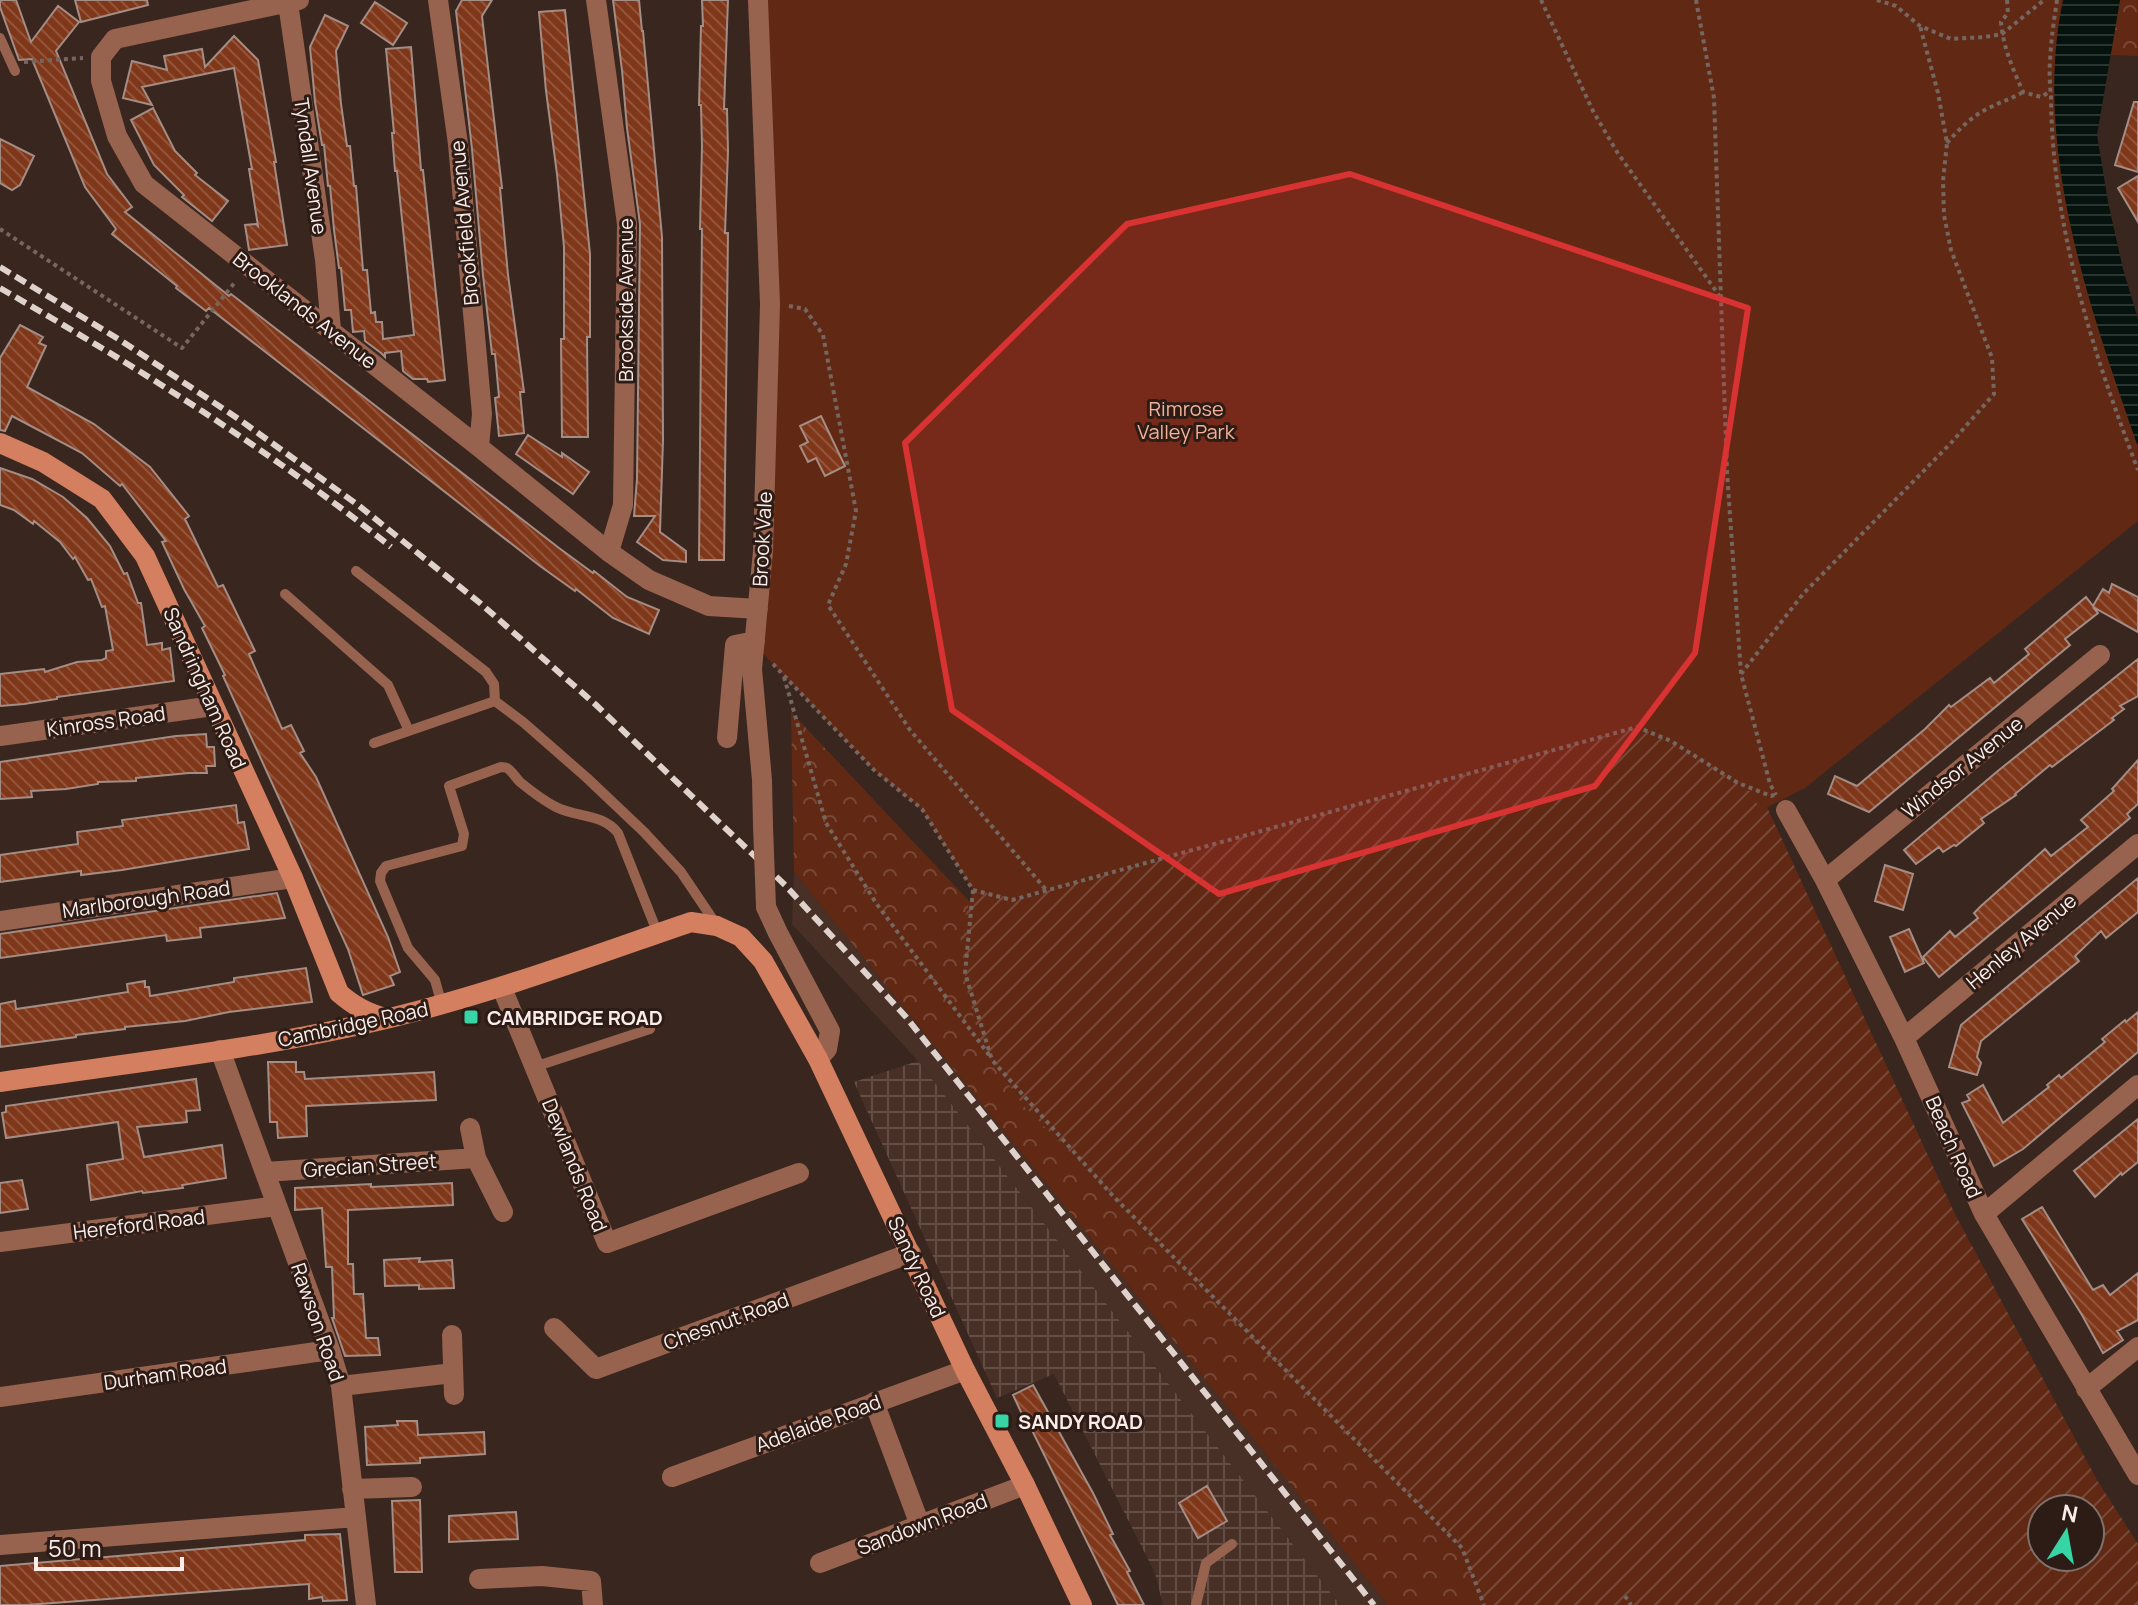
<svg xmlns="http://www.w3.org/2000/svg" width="2138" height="1605" viewBox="0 0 2138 1605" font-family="Manrope,sans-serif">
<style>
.built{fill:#483027}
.industrial{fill:url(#industrial-grid)}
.forest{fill:url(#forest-crowns)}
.park{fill:#612914}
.garden{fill:url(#garden-furrows);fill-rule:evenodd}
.water{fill:url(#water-rules)}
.building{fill:url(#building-back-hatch);stroke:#a48d85;stroke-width:2}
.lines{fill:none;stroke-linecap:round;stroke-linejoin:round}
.path{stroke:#766660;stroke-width:4;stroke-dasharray:4 4;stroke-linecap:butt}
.lane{stroke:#97624e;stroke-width:10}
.street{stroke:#97624e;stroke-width:20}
.secondary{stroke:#d47f60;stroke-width:20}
.rail{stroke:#dfd2cd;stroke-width:6;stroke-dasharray:12 6;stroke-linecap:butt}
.street-bridge{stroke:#97624e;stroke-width:20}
.marked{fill:#d83232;fill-opacity:0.2;stroke:#d83232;stroke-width:6;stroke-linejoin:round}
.poi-dot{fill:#37d4a6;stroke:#2d1c16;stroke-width:3}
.labels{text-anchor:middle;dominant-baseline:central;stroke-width:6;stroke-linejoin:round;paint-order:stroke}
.street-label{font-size:20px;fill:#faede9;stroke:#2d1c16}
.park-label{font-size:20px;fill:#f2b199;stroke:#2d1c16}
.poi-label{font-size:20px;font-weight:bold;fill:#faede9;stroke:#2d1c16;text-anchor:start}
</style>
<defs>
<pattern id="industrial-grid" width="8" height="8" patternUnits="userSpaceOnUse" patternTransform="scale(2)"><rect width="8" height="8" fill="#483027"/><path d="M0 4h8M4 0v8" fill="none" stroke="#634e46"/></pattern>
<pattern id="forest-crowns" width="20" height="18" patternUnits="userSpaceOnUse" patternTransform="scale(2)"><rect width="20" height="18" fill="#612914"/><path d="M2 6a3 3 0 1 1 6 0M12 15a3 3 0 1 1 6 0" fill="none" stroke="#794836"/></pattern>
<pattern id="garden-furrows" width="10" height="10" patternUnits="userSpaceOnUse" patternTransform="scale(2)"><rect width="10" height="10" fill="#612914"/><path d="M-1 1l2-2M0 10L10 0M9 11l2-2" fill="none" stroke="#794836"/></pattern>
<pattern id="water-rules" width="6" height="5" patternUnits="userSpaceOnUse" patternTransform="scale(2)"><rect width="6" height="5" fill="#05120d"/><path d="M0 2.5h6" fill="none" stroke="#2a3530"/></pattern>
<pattern id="building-back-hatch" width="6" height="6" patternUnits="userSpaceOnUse" patternTransform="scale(2)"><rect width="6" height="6" fill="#7f371a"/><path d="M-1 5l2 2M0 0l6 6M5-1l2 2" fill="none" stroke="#92543b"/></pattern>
</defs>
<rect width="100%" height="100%" fill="#38261f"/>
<!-- built -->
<path class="built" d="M794 872 1388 1605H1340L918 1061 792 924Z"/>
<!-- industrial -->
<path class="industrial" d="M918 1061 1340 1605H1163L1155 1573 1054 1374 997 1398 854 1082Z"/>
<!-- forest -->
<path class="forest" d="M2120 0H2138V56L2111 55Z
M791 712 970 902 960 935 967 989 980 1042 1022 1104 1462 1548 1477 1585 1481 1605H1388L794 872Z"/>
<!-- park -->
<path class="park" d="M758 0H2087L2075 106 2138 385V521L1805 788 1760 811 1637 727 1012 900 973 890 922 810 874 770 768 659 755 641 763 551Z"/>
<!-- garden -->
<path class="garden" d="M1637 727 1671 741 1738 783 1752 793 1760 811 1767 807 1955 1214 2097 1480 2138 1544V1605H1481L1477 1585 1462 1548 1022 1104 980 1042 967 990 960 935 973 890 1017 899ZM2042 1509H2090V1557H2042Z"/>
<!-- water -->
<path class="water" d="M2063 0H2120L2097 135 2108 202 2123 269 2138 319V447C2090 309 2032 148 2063 0Z"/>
<!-- building -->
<path class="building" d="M0 0H16L31 42 58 6 79 22 56 51 107 174 132 207 125 212 229 296 231 294 559 548 593 573 594 571 627 597 659 610 649 634 613 618 576 589 575 591 540 566 209 308 206 311 176 288 177 286 112 234 116 229 85 187 32 59 19 60 0 7Z
M75 0H147L148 5 81 22Z
M462 0H492L482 16 502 188H500L508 275 524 392H520L524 433 499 436 495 398 499 397 495 354H492L483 275 472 149 456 11Z
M613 0H639L642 31H643L662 237 663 440 660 532 686 551V562L663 560 637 542 655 516H634L637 479 640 224 627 128 622 70Z
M702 0H728L724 109H727L728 151 725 233H728L724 560H699L702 229H700L702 146 701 105H699L701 26H703Z
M375 2 407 23 393 45 361 23Z
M565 10 590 254V337H587L588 437H562L561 339H564V247L557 174 546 91 539 12Z
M325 15 348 26 336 51 341 104 347 146H350L354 186H356L363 270H367L371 313 375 312 376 322H382L383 339 414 335 397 171H395L392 133H394L386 49 411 47 421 170H423L445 380 428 382 427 379H413L403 371 401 351 385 353V357L381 353 365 341 364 331 353 332 351 310H345L341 268H339L334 230 330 186H328L324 145H322L315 102 310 47Z
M234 36 258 60 276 162H274L287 245 249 250 245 225 256 224 258 226 249 169H252L234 68 142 87 152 105 123 98 132 61 167 70 164 56 202 49 205 67Z
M2134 102H2138V172L2115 165Z
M153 108 175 151 197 173 195 175 228 201 212 221 182 197 184 195 154 165 131 120Z
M0 139 34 156 20 185 12 190 0 183Z
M2138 176V222L2118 188Z
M20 325 43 337 39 343 46 346 27 387 94 424 150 467 189 516 185 519 218 587 223 585 255 651 249 654 282 729 291 725 304 751 300 753 316 777 388 937 400 972 390 976 394 985 363 995 348 949 223 676 225 675 202 628 205 626 184 589 162 542 166 541 122 484 120 486 82 453 12 416 5 431 0 430V358Z
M821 416 845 466 825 476 816 458 808 462 800 446 808 442 800 426Z
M528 435 562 457V453L589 472 573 494 516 454Z
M0 468 32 479 63 497 87 518 110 546 124 574 127 573 138 603H141L147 645 162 643V650L170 648 174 681 57 697V699L24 704 0 706V674L44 669 45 672 77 662 102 660 106 658V651L113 650 105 606 102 607 91 579 88 580 75 557 73 559 60 542 34 521 33 524 14 510 0 505Z
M2112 584 2138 597V632L2093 607 2098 613 2065 639 2070 645 1869 812 1828 794 1835 776 1857 786 1925 729 1949 705 1951 707 1990 678 1994 683 2029 654 2025 649 2086 597 2093 606 2103 589 2109 593Z
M2138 659V696L2120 706 2124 709 2112 718 2114 720 2052 767 2050 765 2015 794 2016 795 1981 819 1984 823 1956 846 1954 845 1943 852 1939 847 1916 864 1904 850 1999 770Z
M206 734 207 747H214L215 766H206L207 773H189L136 778V781L98 782V784L66 789 31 791 32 797 0 799V762L176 736Z
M2138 760V804L2127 814 2130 818 1939 977 1923 957 1950 931 1955 937 1978 918 1974 913 1981 906 2045 849 2051 856 2088 827 2081 820 2114 791 2112 789Z
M236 805 238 823 244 822 249 849 122 870 81 875V871L0 882V855L78 844 77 832 123 826 122 820Z
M1885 865 1913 874 1903 910 1875 901Z
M2138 878V912L2106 938 2101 931 2075 956 2079 961 1981 1041 1977 1057 1981 1063 1977 1075 1949 1067 1961 1025Z
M277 893 285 918 200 928 201 937 167 941 166 935 0 958V934Z
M1909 929 1924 963 1905 972 1890 937Z
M306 968 312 1002 229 1012 185 1021 125 1027V1029L76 1035V1037L0 1047V1004L15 1001 16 1009 71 1001 128 992 127 984 145 981V987H149L150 996 234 982V978Z
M2138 1012V1052L2023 1149 1994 1166 1962 1103 1970 1100 1967 1095 1983 1085 2003 1123 2049 1087 2047 1085 2059 1075 2061 1078 2105 1042 2102 1039 2125 1020 2126 1022Z
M268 1062H296V1072H304L305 1079 434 1072 436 1100 306 1106 307 1136 278 1138 277 1122H270Z
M196 1079 200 1110 186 1111 187 1122 137 1127 144 1157 222 1145 226 1178 182 1185 183 1188 143 1193 142 1191 91 1200 87 1165 123 1159 118 1122 6 1138 2 1113 6 1112V1106Z
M2138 1119V1162L2122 1175 2121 1173 2095 1197 2074 1171Z
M22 1180 28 1209 0 1213V1183Z
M452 1183 453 1205 348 1210V1264H353L354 1294H363L366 1338H378L380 1355 345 1356 332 1318H334L332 1267H326L322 1208 295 1210V1188L371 1184V1187Z
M2042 1207 2093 1290 2103 1285 2110 1295 2138 1273V1320L2117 1331 2123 1340 2103 1353 2082 1315 2022 1219Z
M420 1258 419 1262 452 1260 454 1288 419 1289V1285L385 1286 384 1260Z
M1033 1385 1093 1493 1113 1534 1110 1535 1130 1571 1127 1572 1144 1605H1118L1031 1428 1029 1429 1013 1395Z
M397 1421H417L418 1435 484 1432 485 1454 420 1458V1463L367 1465 365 1427 398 1425Z
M1207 1486 1227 1521 1198 1538 1179 1503Z
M420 1500 422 1572H395L392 1501Z
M516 1512 518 1539 449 1542V1516Z
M340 1534 347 1600 323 1601 322 1597 309 1599V1584L26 1605H0V1566L305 1540V1535Z"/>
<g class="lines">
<!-- path -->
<path class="path" d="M1541 0 1593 111 1617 152 1721 298
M1696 0 1714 98 1727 472 1741 674 1770 784 1776 795
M1877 0 1896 6 1920 26 1951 39 1985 37 2002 34 2044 0
M2007 0 2008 13 2001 22C2003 47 2013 69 2023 92L2041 97 2051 91
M2057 0C2054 20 2051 40 2050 61 2049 73 2050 85 2051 97 2052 226 2092 350 2138 470
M24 62 83 58
M1947 143C1960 128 1974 114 1993 106 2003 101 2013 98 2023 92
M0 229 182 348 236 281
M789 306 805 309 823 335 856 511 846 564 828 605 910 730 1047 891
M773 664 874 770 922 809 973 890 1012 900 1637 727 1671 741 1738 783 1771 796 1774 795
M1741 674 1803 594 1951 443 1994 394 1992 358 1951 250 1944 215 1943 181 1947 143 1938 93 1920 26
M784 677 826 823 876 903 989 1055
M973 890 965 973 992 1060 1114 1197 1462 1548 1484 1605
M1625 1596 1631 1605"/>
<!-- lane -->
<path class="lane" d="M0 38 15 71
M356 571 486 672 494 684 495 701
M285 594 388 685 409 731
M374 743 495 701 523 722 587 778 644 832 681 872 716 924
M442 1005 435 980 408 948 380 881 381 873 386 866 462 846 464 834 449 786 501 767C503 767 505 767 507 768 512 771 516 778 520 782 531 791 544 801 556 807 578 818 602 813 618 833L658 934
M534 1067 650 1029
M1196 1605 1206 1563 1232 1544"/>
<!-- street -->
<path class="street" d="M299 0 115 39 101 57V81L117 136 144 184 479 447 609 552 649 580 709 606 758 609
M438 0 458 144 482 414 479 447
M596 0 627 224 623 505 609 552
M758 0 770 304 763 551 752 669 762 780 763 826
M288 3 325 260 331 330
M0 736 213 706
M727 738 735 645 755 641
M1786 810 1825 880 1904 1038 1984 1214 2138 1475
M1825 880 2100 655
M766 907 778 933 830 1031 827 1049 818 1059
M0 921 293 878
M502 988 607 1243 799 1173
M1904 1038 2138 844
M220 1050 330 1350 341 1386 366 1605
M470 1128 476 1158 503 1212
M265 1172 476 1158
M1984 1214 2138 1085
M0 1242 277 1206
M554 1328 596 1369 911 1253
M452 1335 454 1395
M341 1386 453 1373
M2086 1389 2138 1347
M0 1397 330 1350
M874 1402 920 1525
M672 1477 965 1370
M352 1489 412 1487
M0 1545 356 1517
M820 1563 1025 1485
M479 1579 542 1576 591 1581 593 1605"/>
<!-- secondary -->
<path class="secondary" d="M0 443 43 462 102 499 145 556 293 878 339 993C354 1006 367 1013 386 1018
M0 1082C130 1063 262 1049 390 1018 493 993 592 956 691 922L717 926 741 937 763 961 818 1059 965 1370 1025 1485 1082 1605"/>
<!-- rail -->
<path class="rail" d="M0 267 120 340 240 420 358 505 480 603 595 704 785 885 906 1017 1374 1605
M0 288C135 366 269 449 391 547"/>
<!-- street-bridge -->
<path class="street-bridge" d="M763 826 766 907"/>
</g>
<!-- marked area -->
<path class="marked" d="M1350 174 1748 308 1695 653 1595 786 1219 894 952 710 905 443 1127 224Z"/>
<!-- markers -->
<g class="poi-dot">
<rect x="463" y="1009" width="16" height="16" rx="4"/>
<rect x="994" y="1413" width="16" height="16" rx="4"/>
</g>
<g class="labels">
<!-- street labels -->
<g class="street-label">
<text transform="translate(311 166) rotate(82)">Tyndall Avenue</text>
<text transform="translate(464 223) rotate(-95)">Brookfield Avenue</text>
<text transform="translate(625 300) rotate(-90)">Brookside Avenue</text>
<text transform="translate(305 310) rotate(38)">Brooklands Avenue</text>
<text transform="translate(762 539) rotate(-87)">Brook Vale</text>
<text transform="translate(205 688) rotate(66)">Sandringham Road</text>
<text transform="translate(106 721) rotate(-8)">Kinross Road</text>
<text transform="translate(1962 767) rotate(-39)">Windsor Avenue</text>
<text transform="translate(146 899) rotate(-8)">Marlborough Road</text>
<text transform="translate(2021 941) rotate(-40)">Henley Avenue</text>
<text transform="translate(353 1024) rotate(-12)">Cambridge Road</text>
<text transform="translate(1954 1147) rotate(66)">Beach Road</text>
<text transform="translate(370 1165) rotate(-4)">Grecian Street</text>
<text transform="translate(575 1165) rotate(68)">Dewlands Road</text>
<text transform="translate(139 1224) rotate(-7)">Hereford Road</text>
<text transform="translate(917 1267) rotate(65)">Sandy Road</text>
<text transform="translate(726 1321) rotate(-20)">Chesnut Road</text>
<text transform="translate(318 1322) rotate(71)">Rawson Road</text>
<text transform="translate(165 1374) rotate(-8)">Durham Road</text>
<text transform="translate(818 1423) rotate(-20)">Adelaide Road</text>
<text transform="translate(922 1524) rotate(-21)">Sandown Road</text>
</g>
<!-- park labels -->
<g class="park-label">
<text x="1186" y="408">Rimrose<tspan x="1186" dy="23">Valley Park</tspan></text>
</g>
<!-- poi labels -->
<g class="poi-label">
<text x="487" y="1017">CAMBRIDGE ROAD</text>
<text x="1018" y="1421">SANDY ROAD</text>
</g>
</g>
<!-- north arrow -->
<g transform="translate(2066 1533) rotate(11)"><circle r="38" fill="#2d1c16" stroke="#7f706a" stroke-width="2"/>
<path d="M0-6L14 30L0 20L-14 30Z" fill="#37d4a6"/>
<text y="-12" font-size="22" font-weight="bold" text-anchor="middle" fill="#faede9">N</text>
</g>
<!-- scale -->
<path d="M36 1557v12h146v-12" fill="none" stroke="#faede9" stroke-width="4"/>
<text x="48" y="1557" font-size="24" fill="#faede9" stroke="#2d1c16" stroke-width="6" paint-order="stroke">50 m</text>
</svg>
